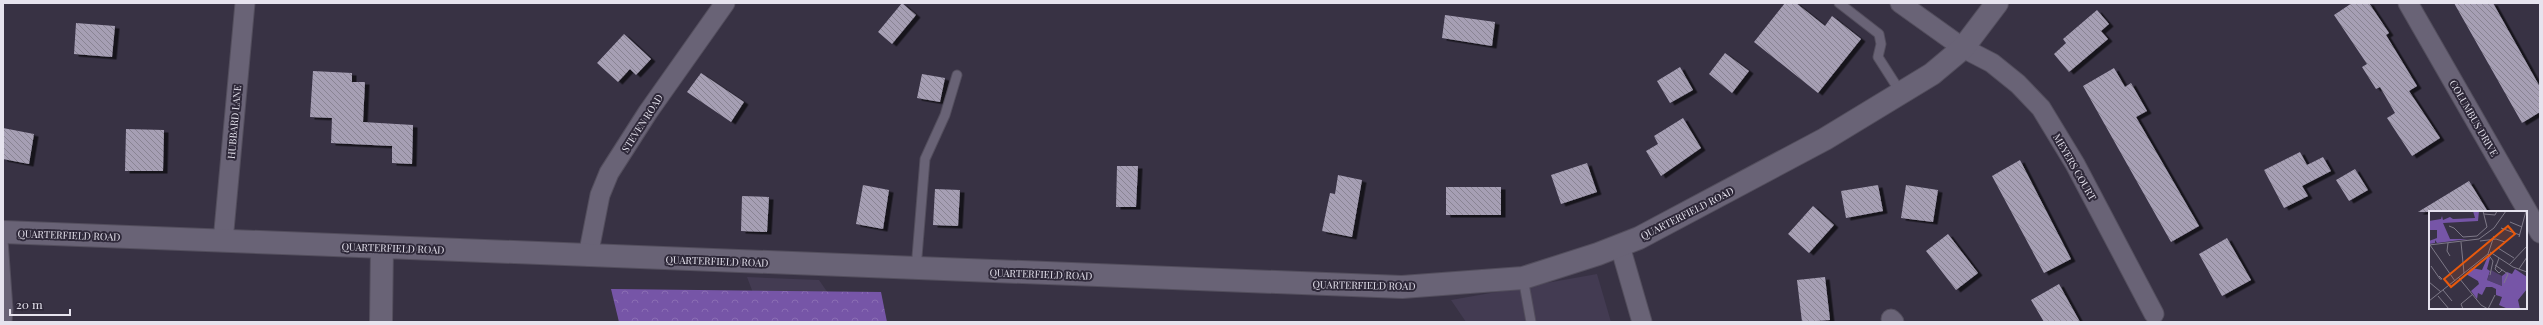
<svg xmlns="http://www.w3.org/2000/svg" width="2543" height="325" viewBox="0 0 2543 325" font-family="'Playfair Display',serif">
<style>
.built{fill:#433b52}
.forest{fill:url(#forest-crowns)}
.building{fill:url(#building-back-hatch);filter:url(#shadow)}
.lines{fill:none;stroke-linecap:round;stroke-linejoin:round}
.service-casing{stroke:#534e5d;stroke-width:11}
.minor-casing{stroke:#534e5d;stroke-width:21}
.tertiary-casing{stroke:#534e5d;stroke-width:24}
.service{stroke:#696376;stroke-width:9}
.minor{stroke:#696376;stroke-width:19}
.tertiary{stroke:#696376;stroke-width:22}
.labels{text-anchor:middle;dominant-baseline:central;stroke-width:4;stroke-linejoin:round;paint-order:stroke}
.street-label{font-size:10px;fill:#e6e3ee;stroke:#2e2839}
.inset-road{fill:none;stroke:#7e7988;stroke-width:1}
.view{fill:#e8590c;fill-opacity:0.15;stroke:#e8590c;stroke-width:2}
.inset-edge{fill:none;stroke:#e6e3ee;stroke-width:2}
</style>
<defs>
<pattern id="forest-crowns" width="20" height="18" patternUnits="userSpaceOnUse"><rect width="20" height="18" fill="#7655a7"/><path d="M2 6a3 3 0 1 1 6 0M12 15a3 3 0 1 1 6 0" fill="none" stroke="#8a6db3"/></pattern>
<pattern id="building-back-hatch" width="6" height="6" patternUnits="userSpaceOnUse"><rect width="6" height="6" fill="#a69fb4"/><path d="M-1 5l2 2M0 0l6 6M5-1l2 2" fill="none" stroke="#898493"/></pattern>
<filter id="shadow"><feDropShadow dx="4.5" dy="2.5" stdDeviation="0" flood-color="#0009"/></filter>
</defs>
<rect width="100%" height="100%" fill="#383244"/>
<!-- built -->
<path class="built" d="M1597 274 1611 322H1466L1451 300Z
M747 277 819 280 848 322H764Z"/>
<!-- forest -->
<path class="forest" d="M611 289 881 292 887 322H619Z"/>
<!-- building -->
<path class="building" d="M902 3 916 15 892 44 878 32Z
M1785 3H1796L1825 26 1832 16 1861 39 1818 93 1754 42Z
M2352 3H2369L2389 33 2386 35 2417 86 2409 91 2440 138 2412 156 2387 118 2395 113 2380 87 2376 89 2362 67 2367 64 2334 15Z
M2454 3H2493L2540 87V112L2522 123Z
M2097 10 2109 24 2101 31 2108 39 2069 72 2054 54 2066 43 2063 39Z
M1445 15 1495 22 1492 46 1442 38Z
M76 23 115 26 112 57 74 54Z
M624 34 651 59 636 75 630 69 618 82 597 63Z
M1725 53 1749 71 1732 93 1709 74Z
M1680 67 1693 90 1670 103 1657 81Z
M2114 68 2125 87 2131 83 2147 111 2136 117 2199 226 2171 242 2083 86Z
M313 71 352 73V82H365L363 122 413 125 412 164 392 163V146L331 143 332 118 310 117Z
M701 73 744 102 731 122 687 92Z
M922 74 945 78 940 102 917 98Z
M1683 118 1701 148 1661 176 1646 151 1658 144 1654 136Z
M3 128 34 134 29 164 3 159Z
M126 129 164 130 163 171H125Z
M2300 152 2307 165 2323 157 2331 171 2302 186 2308 196 2284 208 2264 170Z
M2020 160 2071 259 2044 273 1992 176Z
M1587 163 1597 192 1561 204 1551 175Z
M1117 166H1138L1136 207H1116Z
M2355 169 2368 190 2349 201 2336 180Z
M1338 175 1362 180 1352 237 1322 231 1330 193 1335 194Z
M2469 181 2488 212H2418Z
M863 185 889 190 883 229 856 224Z
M1878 185 1883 211 1846 218 1841 191Z
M1906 185 1938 190 1933 222 1901 218Z
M1446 187H1501V215H1446Z
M935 189 960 190 958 226 933 225Z
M742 196 769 197 767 232 741 231Z
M1813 206 1834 225 1809 253 1788 234Z
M1948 234 1978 273 1956 290 1926 251Z
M2227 238 2251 280 2222 296 2199 254Z
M1825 277 1830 320 1802 322 1797 280Z
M2059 284 2080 322H2044L2031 300Z"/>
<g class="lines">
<!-- service casing -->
<g class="service-casing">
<path id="service" d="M1839 3 1879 34 1881 44 1878 57 1901 93
M3 240 8 309 7 322
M916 269 925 159 945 115 957 75
M1523 278 1531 322"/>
</g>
<!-- minor casing -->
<g class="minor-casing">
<path id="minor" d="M1900 3 1963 48 1992 63 2018 84 2041 108 2075 164 2154 314
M2408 3 2540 233
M223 241 245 3
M1620 246 1642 322
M588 256 600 195 609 173 648 112 725 3
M1891 319 1894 322"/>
</g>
<!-- tertiary casing -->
<g class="tertiary-casing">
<path id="tertiary" d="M3 232 1402 287 1523 278 1598 254 1639 238 1825 139 1932 74 1963 48 1997 3
M381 322 382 247"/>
</g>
<!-- service -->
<use href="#service" class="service"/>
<!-- minor -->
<use href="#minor" class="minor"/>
<!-- tertiary -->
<use href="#tertiary" class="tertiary"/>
</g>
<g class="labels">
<!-- street labels -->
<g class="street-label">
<text transform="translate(2474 118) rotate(60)">COLUMBUS DRIVE</text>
<text transform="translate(234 122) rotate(-85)">HUBBARD LANE</text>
<text transform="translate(642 123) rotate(-57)">STEVEN ROAD</text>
<text transform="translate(2075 167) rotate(60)">MEYERS COURT</text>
<text transform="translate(1687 213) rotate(-27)">QUARTERFIELD ROAD</text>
<text transform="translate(69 235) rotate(2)">QUARTERFIELD ROAD</text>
<text transform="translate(393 248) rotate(2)">QUARTERFIELD ROAD</text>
<text transform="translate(717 261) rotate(2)">QUARTERFIELD ROAD</text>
<text transform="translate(1041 274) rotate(2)">QUARTERFIELD ROAD</text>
<text transform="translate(1364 285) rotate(1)">QUARTERFIELD ROAD</text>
</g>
</g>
<!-- overview -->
<g transform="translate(2429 211)">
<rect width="98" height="98" fill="#383244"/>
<path d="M62 59 73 65V75L58 69Z" fill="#513f6f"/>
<path d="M44 0H50L49 10 14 12 21 28H39L8 32 6 29V32L0 33V30L8 27V19H1L0 23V10L12 8 13 5 14 9 21 6 24 8 46 7ZM59 45 61 47 58 58 61 60 58 69 73 75V65L78 61 83 63 86 58 98 66V78L89 89 91 98H79L70 94 73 86 67 84V78L63 76H57L53 84 49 82 48 88 42 80 50 73 49 70 37 63 43 57 53 59Z" fill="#7655a7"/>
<path class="inset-road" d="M55 3 66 4 68 0M81 11 93 16M20 15 25 17 34 26 48 25 58 16 54 0M72 17 91 24M90 26 97 0M51 30 67 28 76 31M32 31 35 62M19 32 18 40 21 45M0 34 50 28 65 17 77 0M1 34 26 70M69 37 85 47M61 41 84 56 98 61M59 43 64 50 61 64M70 47 66 58 70 62 73 59M66 54 79 63 75 72M80 54 98 35M2 55 11 68H13L10 65M90 58 98 46M30 67 52 94 59 98M0 71 12 81M14 79 23 90M9 85 20 98M0 90 59 43 65 25M34 98 32 93 44 83M59 98 66 84"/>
<path class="view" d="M79 15 86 23 22 76 15 68Z"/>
<rect width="98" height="98" class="inset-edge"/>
</g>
<!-- border -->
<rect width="2543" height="325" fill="none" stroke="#e6e3ee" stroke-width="8"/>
<!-- scale -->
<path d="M10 309v6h60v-6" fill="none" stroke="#e6e3ee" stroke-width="2"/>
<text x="16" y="309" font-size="12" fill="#e6e3ee" stroke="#2e2839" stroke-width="3" paint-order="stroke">20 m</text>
</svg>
